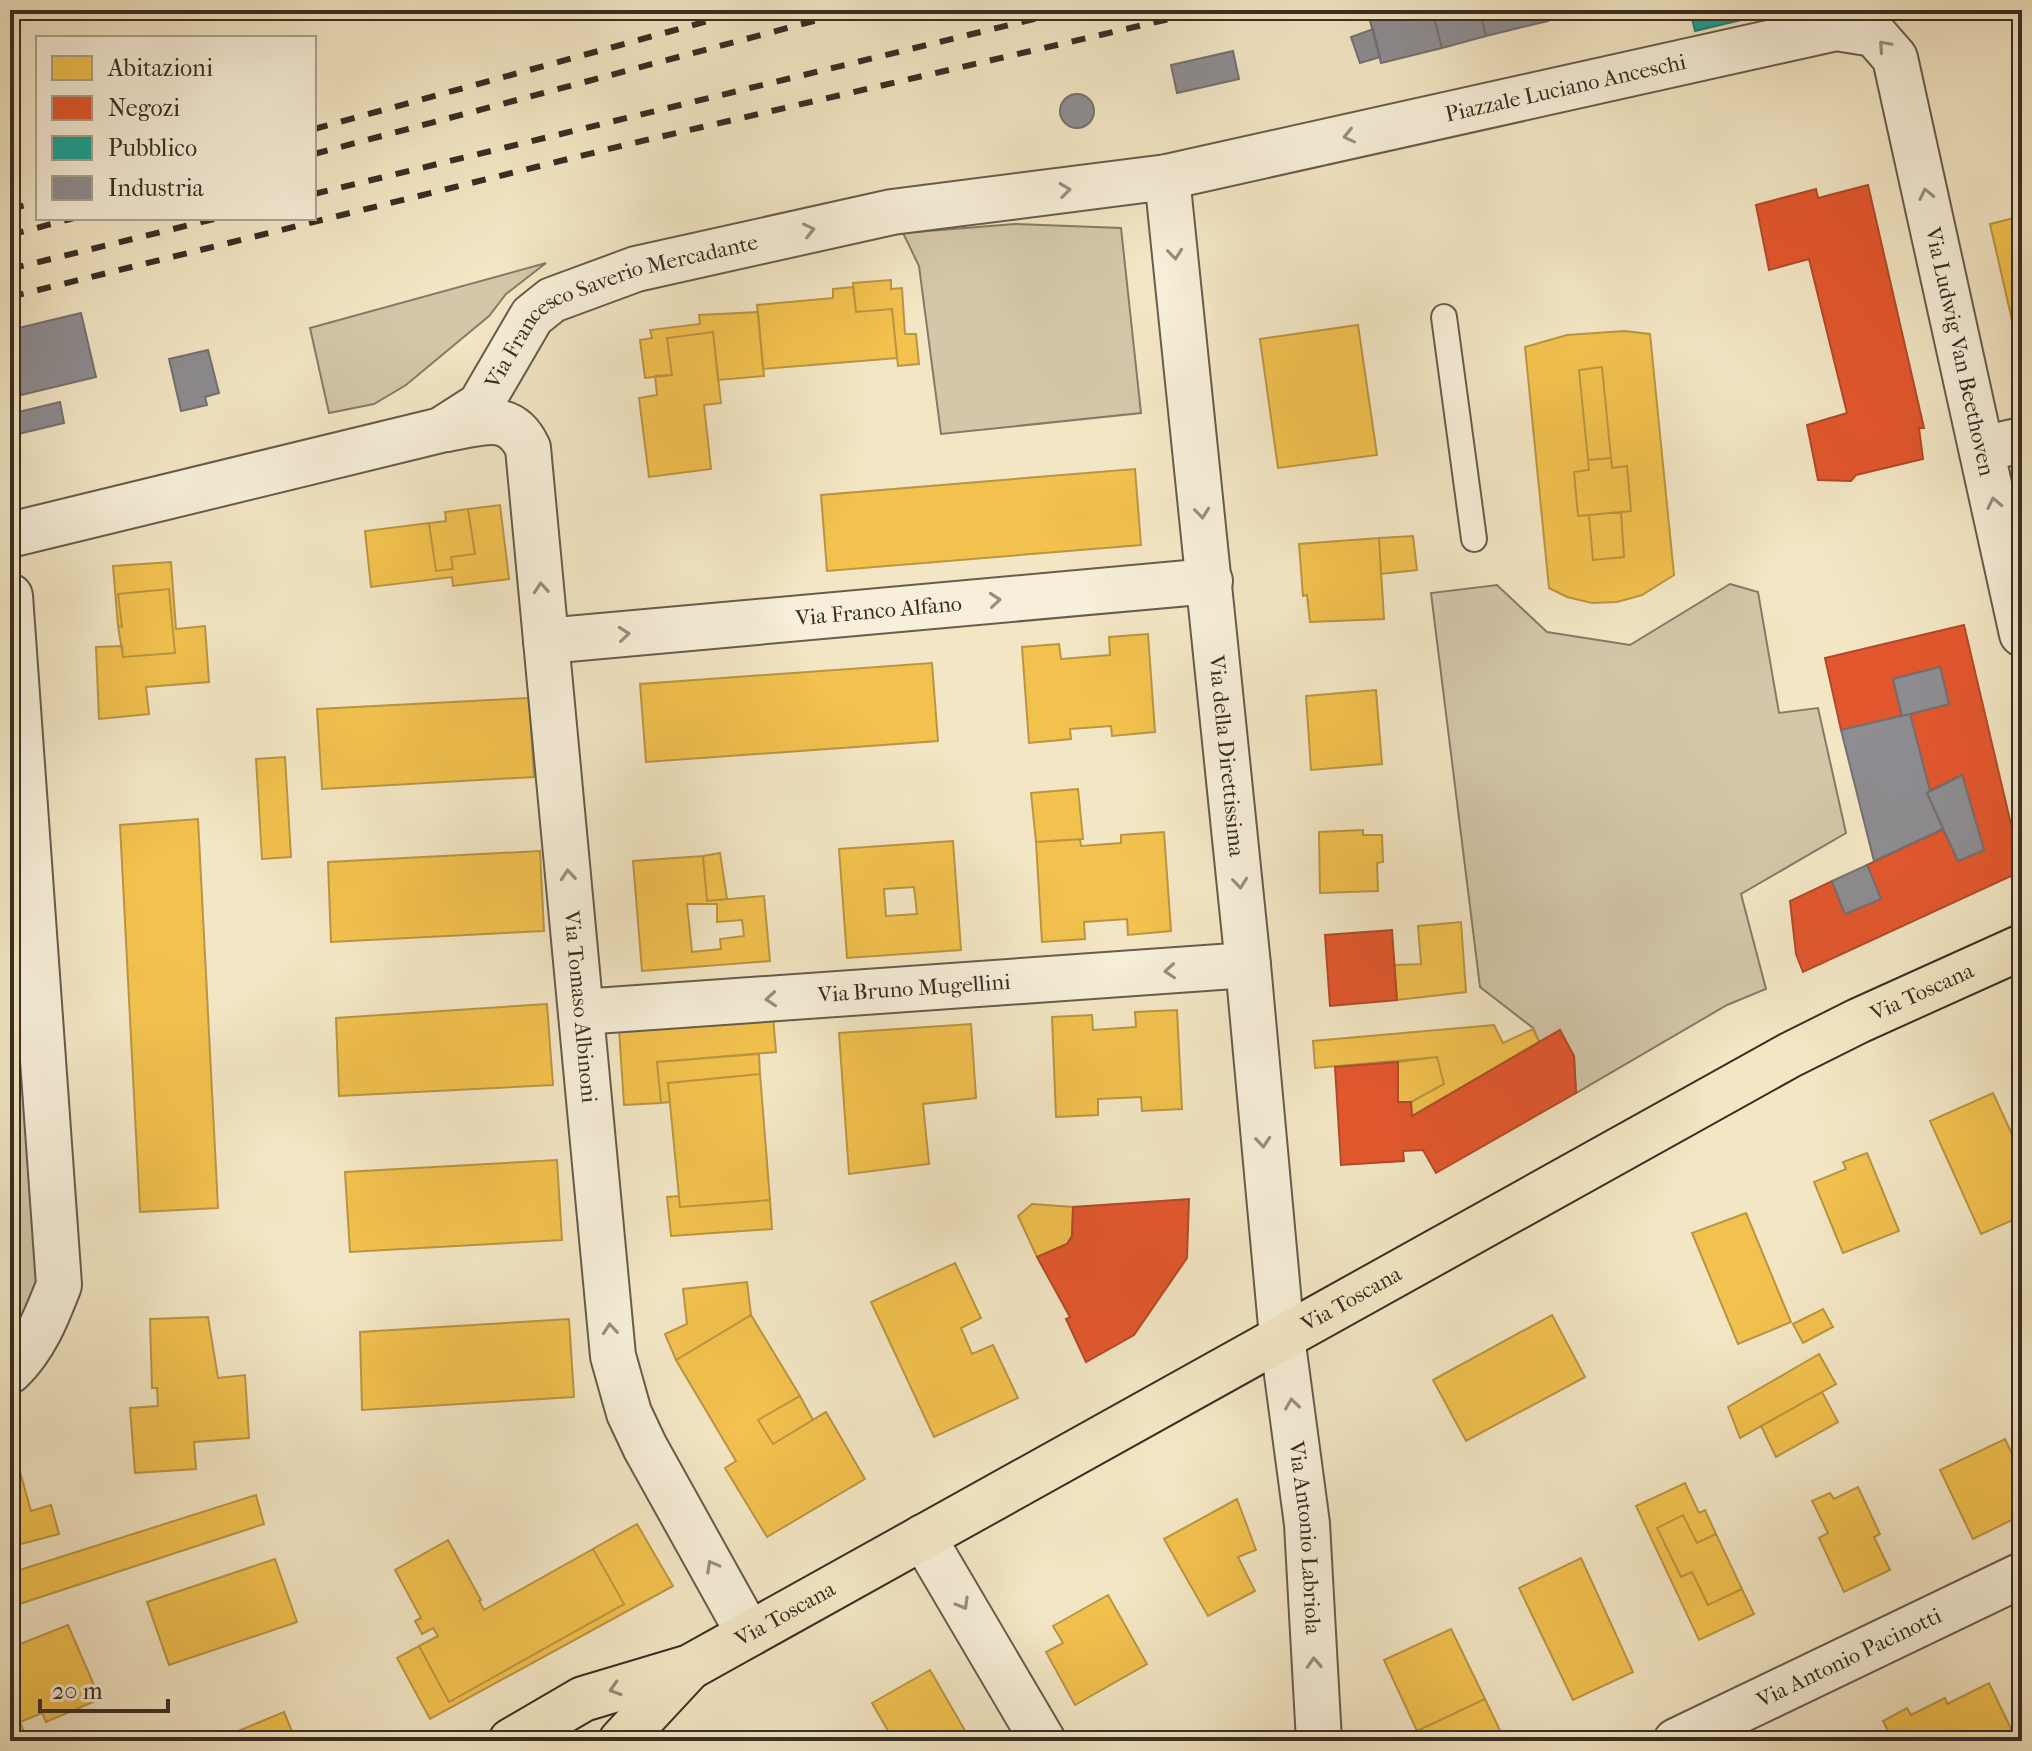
<svg xmlns="http://www.w3.org/2000/svg" width="2032" height="1751" viewBox="0 0 2032 1751" font-family="'IM FELL French Canon',serif">
<style>
.green{fill:#d3c7a9;stroke:#867a67;stroke-width:2}
.homes{fill:#f2c14e;stroke:#ba9542;stroke-width:2;fill-rule:evenodd}
.shops{fill:#e4572e;stroke:#b04b2b;stroke-width:2}
.public{fill:#17a398;stroke:#218076;stroke-width:2}
.industry{fill:#8d8d92;stroke:#747071;stroke-width:2}
.lines{fill:none;stroke-linecap:round;stroke-linejoin:round}
.service-casing{stroke:#675c4d;stroke-width:28}
.minor-casing{stroke:#675c4d;stroke-width:48}
.primary-casing{stroke:#382e25;stroke-width:48}
.service{stroke:#f7efd9;stroke-width:24}
.minor{stroke:#f7efd9;stroke-width:44}
.primary{stroke:#f3e6c4;stroke-width:44}
.rail{stroke:#382e25;stroke-width:6;stroke-dasharray:14 14;stroke-linecap:butt}
.oneway{stroke:#988e7f}
.oneway2{stroke:#968a74}
.labels{text-anchor:middle;dominant-baseline:central;stroke-width:8;stroke-linejoin:round;paint-order:stroke}
.street-label{font-size:22px;fill:#382e25;stroke:#f7efd9}
</style>
<rect width="100%" height="100%" fill="#f3e6c4"/>
<filter id="stains"><feTurbulence type="fractalNoise" baseFrequency=".0025" numOctaves="4"/><feColorMatrix values="0 0 0 0 .2 0 0 0 0 .09 0 0 0 0 .02 0 0 0 .5 -.17"/></filter>
<radialGradient id="worn" r=".72"><stop offset=".6" stop-color="#630" stop-opacity="0"/><stop offset="1" stop-color="#630" stop-opacity=".3"/></radialGradient>
<!-- green -->
<path class="green" d="M1015 224 1121 228 1141 413 941 434 919 266 903 233Z
M546 263 506 294 489 316 406 385 374 404 329 413 310 328Z
M1730 584 1758 592 1779 713 1818 708 1846 833 1741 894 1766 989 1727 1005 1576 1093 1574 1057 1560 1031 1539 1042 1533 1028 1480 987 1431 593 1497 585 1547 632 1630 645Z
M10 842 52 1284 10 1361Z"/>
<!-- homes -->
<path class="homes" d="M2022 216V364L1990 224Z
M891 280V289L902 288 905 334H916L919 364 898 366 892 309 856 312 853 283Z
M853 287 856 312 892 309 897 358 763 369 757 305 833 298V289Z
M758 312 764 376 718 380 713 332 667 338 672 375 645 378 640 340 652 338 650 330 700 324 699 315Z
M1358 325 1377 455 1278 468 1260 339Z
M1624 331 1650 334 1674 575 1642 595 1617 602 1592 603 1567 597 1549 588 1525 347 1567 335ZM1602 367 1612 468 1627 466 1631 511 1621 512 1624 557 1593 560 1589 515 1578 516 1574 472 1589 470 1579 370Z
M713 332 721 403 704 405 711 469 649 477 639 398 657 395 655 376 672 375 667 338Z
M1602 367 1611 458 1588 460 1579 370Z
M1611 458 1612 468 1627 466 1631 511 1578 516 1574 472 1589 470 1588 460Z
M1135 469 1141 545 827 571 821 495Z
M500 505 509 579 453 586 452 577 371 587 365 531 429 523 436 571 453 569 451 557 475 554 468 509Z
M468 509 475 554 451 557 453 569 436 571 429 523 446 521 445 512Z
M1621 512 1624 557 1593 560 1589 515Z
M1413 536 1417 570 1381 574 1379 538Z
M1379 538 1384 619 1310 622 1307 595 1303 596 1299 544Z
M171 562 176 629 205 626 209 682 146 687 149 714 99 719 96 647 122 646 123 657 175 653 169 589 118 594 122 627 118 626 113 566Z
M169 589 175 653 123 657 118 626 122 627 118 594Z
M1148 634 1155 732 1112 736 1111 726 1070 729 1071 739 1029 743 1022 647 1059 644 1061 659 1110 655 1109 637Z
M932 663 938 741 646 762 640 684Z
M1376 690 1382 764 1311 770 1306 696Z
M529 698 534 777 322 789 317 709Z
M285 757 291 857 262 859 256 759Z
M1078 789 1083 839 1036 842 1031 793Z
M198 819 218 1208 140 1212 120 825Z
M1363 830V835H1382L1383 862 1377 863 1378 891 1320 893 1319 832Z
M1164 832 1171 931 1128 935 1127 919 1084 922 1085 939 1042 942 1036 842 1080 839 1081 846 1121 843V835Z
M953 841 961 950 847 958 839 849Z
M540 851 544 931 331 942 328 862Z
M720 853 727 899 707 901 703 856Z
M703 856 707 901 764 896 770 961 642 971 633 861Z
M914 887 917 914 886 916 884 889Z
M687 904H717V922L742 920 744 936 720 939 721 949 692 952Z
M1461 922 1466 992 1397 1000 1394 965 1421 964 1418 926Z
M547 1004 553 1085 339 1096 336 1018Z
M1177 1010 1182 1109 1142 1111 1141 1097 1098 1099V1115L1056 1117 1052 1017 1092 1015 1093 1030 1136 1027 1135 1012Z
M773 1016 776 1052 657 1062 661 1103 624 1105 619 1029Z
M971 1024 976 1098 923 1104 929 1164 849 1174 839 1033Z
M1494 1025 1503 1043 1533 1029 1539 1042 1412 1116 1411 1102 1444 1084 1437 1057 1315 1068 1313 1041Z
M759 1054 760 1074 668 1083 670 1102 661 1103 657 1062Z
M1437 1057 1444 1084 1411 1102H1398V1062Z
M760 1074 770 1200 680 1207 668 1083Z
M1993 1093 2022 1156V1216L1981 1234 1930 1121Z
M1867 1153 1899 1231 1843 1253 1814 1182 1846 1169 1843 1162Z
M557 1160 562 1240 350 1252 345 1172Z
M679 1196 680 1207 770 1200 772 1229 671 1236 667 1197Z
M1032 1204 1073 1207 1072 1236 1067 1244 1037 1257 1018 1216Z
M1746 1213 1791 1322 1738 1344 1692 1233Z
M955 1263 981 1318 961 1328 972 1354 993 1345 1018 1398 934 1437 871 1302Z
M747 1282 751 1315 676 1360 665 1334 687 1324 683 1289Z
M1823 1309 1833 1327 1803 1343 1793 1324Z
M751 1315 800 1396 758 1420 773 1444 826 1412 865 1479 767 1537 725 1468 736 1461 676 1360Z
M1552 1315 1585 1377 1466 1441 1433 1380Z
M208 1317 218 1378 245 1375 249 1438 194 1442 196 1469 135 1473 130 1408 158 1406 157 1388H152L150 1319Z
M569 1319 574 1397 362 1410 360 1332Z
M1819 1354 1836 1384 1740 1438 1728 1407Z
M1822 1392 1838 1422 1776 1457 1761 1426Z
M800 1396 813 1420 773 1444 758 1420Z
M10 1436 31 1511 51 1505 59 1534 10 1547Z
M2005 1439 2022 1475V1515L1973 1539 1940 1470Z
M1685 1483 1699 1513 1705 1510 1716 1534 1697 1543 1683 1515 1657 1528 1681 1577 1692 1572 1708 1605 1742 1589 1754 1614 1699 1640 1636 1506Z
M1858 1487 1880 1534 1874 1537 1890 1570 1844 1592 1819 1538 1828 1533 1812 1501 1830 1493 1834 1499Z
M256 1495 264 1524 10 1607V1573Z
M1237 1499 1256 1550 1238 1557 1255 1591 1208 1616 1164 1539Z
M1683 1515 1697 1543 1716 1534 1742 1589 1708 1605 1692 1572 1681 1577 1657 1528Z
M637 1524 673 1586 430 1719 397 1658 419 1646 449 1702 624 1604 593 1549Z
M448 1540 481 1600 479 1601 484 1610 593 1549 624 1604 449 1702 419 1646 438 1636 433 1628 422 1634 415 1621 421 1618 395 1570Z
M1581 1558 1633 1672 1573 1700 1519 1588Z
M275 1559 297 1622 169 1665 147 1602Z
M1108 1595 1147 1664 1075 1705 1046 1652 1063 1643 1053 1626Z
M68 1625 100 1699 46 1722 42 1713 20 1722 24 1732 10 1738V1648Z
M1451 1629 1485 1699 1417 1731 1384 1660Z
M930 1670 971 1741H894L872 1703Z
M1989 1683 2015 1737 2007 1741H1883L1891 1737 1883 1721 1907 1708 1911 1715 1945 1698 1947 1704Z
M1485 1699 1505 1741H1422L1417 1731Z
M284 1712 296 1741H214Z"/>
<!-- shops -->
<path class="shops" d="M1868 185 1924 428H1919L1923 459 1856 475 1851 481 1818 480 1807 425 1847 413 1809 259 1769 270 1756 205 1816 189 1818 198Z
M1964 625 2022 871 1803 972 1796 954 1790 901 1832 881 1845 914 1881 899 1867 865 1943 829 1958 861 1984 850 1962 775 1930 791 1910 714 1949 704 1940 667 1893 679 1902 716 1841 730 1825 658Z
M1392 930 1397 1000 1330 1006 1325 935Z
M1560 1030 1574 1056 1576 1093 1436 1173 1423 1150 1403 1151 1404 1161 1341 1165 1335 1067 1398 1062V1102H1411L1412 1116Z
M1189 1199 1187 1258 1134 1335 1086 1362 1066 1319 1070 1317 1037 1257 1067 1244 1072 1236 1073 1207Z"/>
<!-- public -->
<path class="public" d="M1690 10H1783L1695 31Z"/>
<!-- industry -->
<path class="industry" d="M1398 10H1432L1442 48 1381 63 1369 17Z
M1432 10H1479L1486 36 1442 48Z
M1479 10H1545L1548 21 1486 36Z
M1373 29 1380 57 1360 63 1351 37Z
M1233 51 1239 79 1177 93 1171 65Z
M1060 111a17 17 0 1 1 34 0a17 17 0 1 1-34 0Z
M81 313 96 377 21 395 10 348V330Z
M208 350 219 393 205 397 207 405 181 411 169 359Z
M60 402 64 423 10 436V414Z
M1940 667 1949 704 1902 716 1893 679Z
M1910 714 1930 791 1927 793 1943 829 1874 861 1841 730Z
M1962 775 1984 850 1958 861 1927 793Z
M1867 865 1881 899 1845 914 1832 881Z"/>
<g class="lines">
<!-- service casing -->
<g class="service-casing">
<path id="service" d="M1444 317 1474 539"/>
</g>
<!-- minor casing -->
<g class="minor-casing">
<g id="minor">
<path id="s1" d="M1167 177 1248 965 1282 1337 1307 1524 1319 1741"/>
<path id="s2" d="M447 429C482 423 510 410 528 448L613 1356 629 1413 645 1447 749 1634"/>
<path d="M1982 449 2022 440"/>
<path id="s3" d="M10 535 441 430 480 405 532 316 552 300 636 269 892 212 1167 177 1836 28 1874 34 1895 58 2022 634"/>
<path d="M10 596 59 1285C47 1316 35 1347 10 1371"/>
<path id="s4" d="M546 641 1210 581"/>
<path id="s5" d="M581 1012 1248 965"/>
<path d="M923 1537 1043 1741"/>
<path id="s6" d="M1676 1741 2022 1575"/>
</g>
</g>
<!-- primary casing -->
<g class="primary-casing">
<g id="primary">
<path id="s7" d="M511 1741 583 1699 690 1667 1790 1055 1858 1021 2022 947"/>
<path d="M621 1741 688 1669"/>
</g>
</g>
<!-- service -->
<use href="#service" class="service"/>
<!-- minor -->
<use href="#minor" class="minor"/>
<!-- primary -->
<use href="#primary" class="primary"/>
<!-- rail -->
<path class="rail" d="M314 129 748 10
M314 154 855 10
M314 194 1071 10
M10 209 38 202
M10 235 74 218
M10 269 218 218
M10 297 629 144 1208 10"/>
</g>
<!-- one-way arrows -->
<defs><path id="oneway-chevron" d="M-2-3.5L2.5 0L-2 3.5" fill="none" stroke-width="1.6" stroke-linecap="round" stroke-linejoin="round" transform="scale(2)"/></defs>
<g class="oneway">
<use href="#oneway-chevron" transform="translate(1884 46) rotate(-132)"/>
<use href="#oneway-chevron" transform="translate(1349 136) rotate(167)"/>
<use href="#oneway-chevron" transform="translate(1065 190) rotate(-7)"/>
<use href="#oneway-chevron" transform="translate(1926 194) rotate(-102)"/>
<use href="#oneway-chevron" transform="translate(809 230) rotate(-13)"/>
<use href="#oneway-chevron" transform="translate(1175 254) rotate(84)"/>
<use href="#oneway-chevron" transform="translate(1994 503) rotate(-102)"/>
<use href="#oneway-chevron" transform="translate(1202 513) rotate(84)"/>
<use href="#oneway-chevron" transform="translate(541 588) rotate(-95)"/>
<use href="#oneway-chevron" transform="translate(995 600) rotate(-5)"/>
<use href="#oneway-chevron" transform="translate(624 634) rotate(-5)"/>
<use href="#oneway-chevron" transform="translate(568 875) rotate(-95)"/>
<use href="#oneway-chevron" transform="translate(1240 883) rotate(84)"/>
<use href="#oneway-chevron" transform="translate(1170 971) rotate(176)"/>
<use href="#oneway-chevron" transform="translate(771 999) rotate(176)"/>
<use href="#oneway-chevron" transform="translate(1263 1142) rotate(85)"/>
<use href="#oneway-chevron" transform="translate(610 1329) rotate(-95)"/>
<use href="#oneway-chevron" transform="translate(1292 1404) rotate(-98)"/>
<use href="#oneway-chevron" transform="translate(712 1566) rotate(-119)"/>
<use href="#oneway-chevron" transform="translate(963 1604) rotate(60)"/>
<use href="#oneway-chevron" transform="translate(1314 1663) rotate(-93)"/>
</g>
<use class="oneway2" href="#oneway-chevron" transform="translate(615 1689) rotate(163)"/>
<g class="labels">
<!-- street labels -->
<g class="street-label">
<text stroke="none"><textPath href="#s3" startOffset="1656">Piazzale Luciano Anceschi</textPath></text>
<text stroke="none"><textPath href="#s3" startOffset="672">Via Francesco Saverio Mercadante</textPath></text>
<text stroke="none"><textPath href="#s3" startOffset="2304">Via Ludwig Van Beethoven</textPath></text>
<text stroke="none"><textPath href="#s4" startOffset="334">Via Franco Alfano</textPath></text>
<text stroke="none"><textPath href="#s1" startOffset="582">Via della Direttissima</textPath></text>
<text stroke="none"><textPath href="#s5" startOffset="334">Via Bruno Mugellini</textPath></text>
<text stroke="none"><textPath href="#s7" startOffset="1600">Via Toscana</textPath></text>
<text stroke="none"><textPath href="#s2" startOffset="654">Via Tomaso Albinoni</textPath></text>
<text stroke="none"><textPath href="#s7" startOffset="952">Via Toscana</textPath></text>
<text stroke="none"><textPath href="#s1" startOffset="1368">Via Antonio Labriola</textPath></text>
<text stroke="none"><textPath href="#s7" startOffset="304">Via Toscana</textPath></text>
<text stroke="none"><textPath href="#s6" startOffset="192">Via Antonio Pacinotti</textPath></text>
</g>
</g>
<!-- margin -->
<rect width="2032" height="1751" fill="none" stroke="#f3e6c4" stroke-width="40"/>
<rect x="12" y="12" width="2008" height="1727" fill="none" stroke="#382e25" stroke-width="4"/>
<rect x="20" y="20" width="1992" height="1711" fill="none" stroke="#382e25" stroke-width="2"/>
<!-- legend -->
<rect x="36" y="36" width="280" height="184" fill="#f7efd9" stroke="#aba291" stroke-width="2"/>
<rect x="52" y="56" width="40" height="24" fill="#f2c14e" stroke="#aba291" stroke-width="2"/>
<text x="108" y="76" font-size="24" fill="#382e25">Abitazioni</text>
<rect x="52" y="96" width="40" height="24" fill="#e4572e" stroke="#aba291" stroke-width="2"/>
<text x="108" y="116" font-size="24" fill="#382e25">Negozi</text>
<rect x="52" y="136" width="40" height="24" fill="#17a398" stroke="#aba291" stroke-width="2"/>
<text x="108" y="156" font-size="24" fill="#382e25">Pubblico</text>
<rect x="52" y="176" width="40" height="24" fill="#8d8d92" stroke="#aba291" stroke-width="2"/>
<text x="108" y="196" font-size="24" fill="#382e25">Industria</text>
<!-- scale -->
<path d="M40 1699v12h128v-12" fill="none" stroke="#382e25" stroke-width="4"/>
<text x="52" y="1699" font-size="24" fill="#382e25" stroke="#f7efd9" stroke-width="6" paint-order="stroke">20 m</text>
<rect width="100%" height="100%" filter="url(#stains)"/>
<rect width="100%" height="100%" fill="url(#worn)"/>
</svg>
